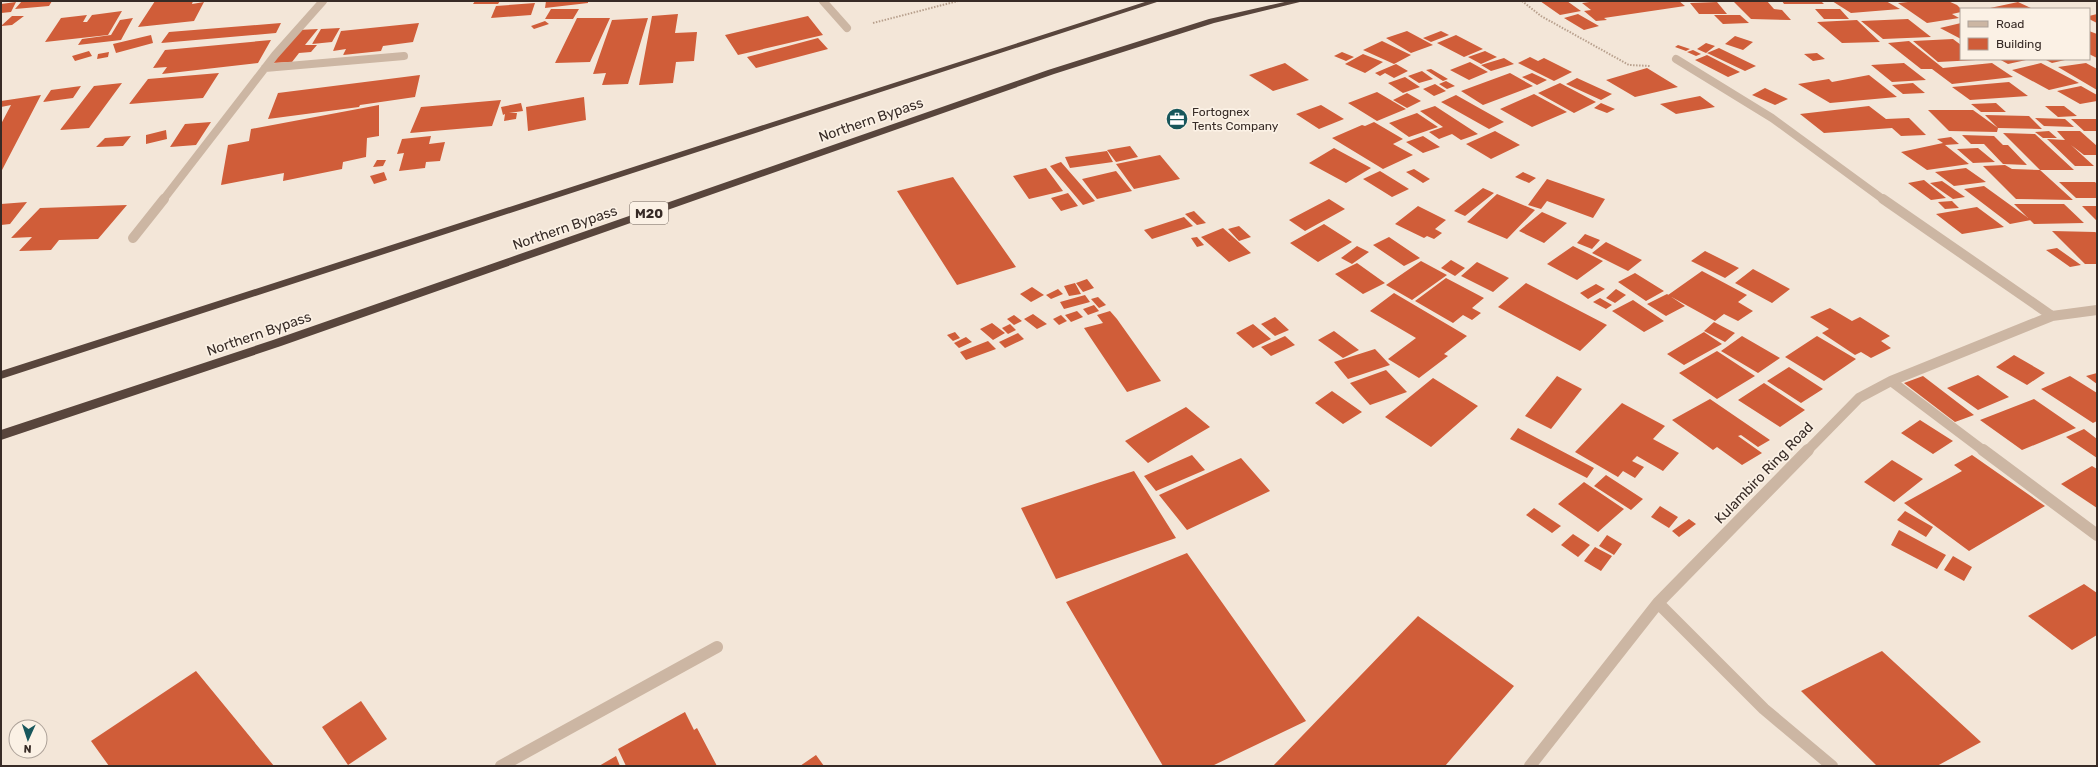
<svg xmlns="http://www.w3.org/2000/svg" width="2098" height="767" viewBox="0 0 2098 767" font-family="Rubik,sans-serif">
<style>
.building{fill:#d05d39}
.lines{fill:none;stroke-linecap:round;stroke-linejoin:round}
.path{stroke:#b8a08d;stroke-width:2;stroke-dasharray:1.5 1.5;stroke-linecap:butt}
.minor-far2{stroke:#ccb6a3;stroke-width:8}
.minor-far1{stroke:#ccb6a3;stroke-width:10}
.minor{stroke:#ccb6a3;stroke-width:12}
.highway{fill:#58453c;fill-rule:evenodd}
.labels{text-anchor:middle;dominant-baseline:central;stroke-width:3.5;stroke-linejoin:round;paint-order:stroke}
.far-poi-label{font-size:12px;fill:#372b26;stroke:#fbf1e5;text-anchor:start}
.shield{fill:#fbf1e5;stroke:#72665f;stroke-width:1}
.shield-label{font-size:13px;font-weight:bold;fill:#372b26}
.street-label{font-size:14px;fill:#372b26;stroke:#fbf1e5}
</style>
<rect width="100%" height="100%" fill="#f3e6d8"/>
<!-- building -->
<path class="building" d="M22 1H52L49 6 15 9Z
M155 1H193L192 4 204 2 194 21 138 27Z
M475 1H500L498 4H473Z
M546 1H588V3L545 8Z
M1540 1H1567L1581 11 1560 15Z
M1597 1H1679L1685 6 1604 18 1607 20 1596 21 1584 11 1591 10 1582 3Z
M1733 1H1767L1774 9 1782 10 1791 20 1751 19Z
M1782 1H1821L1824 4H1784Z
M1832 1H1886L1900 9 1851 13Z
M1918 1H1948L1957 5 1961 9V12L1952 14 1959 18 1927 23 1898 3Z
M16 2 11 12 1 13V4Z
M1717 2 1727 14H1699L1690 3Z
M2018 2 2033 9H1990V8Z
M535 3 531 15 491 18 496 6Z
M551 9H579L573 19H545Z
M1815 9H1840L1849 19H1824Z
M122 11 108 35 45 42 61 18 87 15 83 22H87L92 15Z
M678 14 675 33 697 32 694 61 676 62 673 83 639 85 652 16Z
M1578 14 1599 26 1584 30 1564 18Z
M2097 14V23L2089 19V16Z
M1714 15H1740L1749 23 1723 24Z
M12 16H24L12 25 1 26Z
M808 16 823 35 738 55 725 35Z
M133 18 121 40 78 45 82 39 111 35 120 20Z
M577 18H610L590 62 555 63Z
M648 18 628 84 602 85 606 73 593 74 612 20Z
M1908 19 1931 37 1883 39 1861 21Z
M1857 20 1880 42 1842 43 1817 22Z
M545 21 549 24 534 29 531 26Z
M281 23 276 33 161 43 169 32Z
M419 23 413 42 383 46 381 51 343 55 346 49 333 51 341 31Z
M1961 23V39L1940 28Z
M340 28 332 42 312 44 321 29Z
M318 29 305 45H317L311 52 299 53 292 62 271 63 298 30Z
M1407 31 1433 45 1411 53 1386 38Z
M1441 31 1449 35 1431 42 1423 38Z
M2089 31 2097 34V58L2089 54Z
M151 35 153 43 116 53 113 44Z
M1456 35 1483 49 1464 57 1437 43Z
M1735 36 1753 42 1743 50 1725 44Z
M818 38 828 49 756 68 747 57Z
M1953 39 1961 45V59L1976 60 1938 62 1913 41Z
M271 40 258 63 162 74 167 67 153 68 165 50Z
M1382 41 1411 55 1394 64 1363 50Z
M1909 41 1943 68 1992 63 2013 77 1952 84 1932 69H1938H1921L1888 43Z
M1706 43 1715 46 1706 53 1697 49Z
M1678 45 1690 49 1686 51 1675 47Z
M1719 48 1756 66 1745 71 1707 53Z
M1693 50 1701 54 1696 56 1687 52Z
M89 51 92 56 75 61 72 56Z
M1485 51 1497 57 1481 64 1468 57Z
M109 52 108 57 97 59 98 54Z
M1342 52 1354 57 1346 61 1334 56Z
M1817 53 1825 59 1813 61 1804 54Z
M1363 54 1383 62 1365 73 1345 64Z
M1707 55 1740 72 1728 77 1695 60Z
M1530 57 1538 61 1544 58 1572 72 1554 81 1518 63Z
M1504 58 1514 64 1491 71 1481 65Z
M1999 59H2026V60L2008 64Z
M2044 59H2065V60L2052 63Z
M1470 62 1488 72 1469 80 1450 70Z
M1285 63 1309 80 1273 91 1249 75Z
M1904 63 1926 80 1892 82 1871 65Z
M2041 63 2079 83 2049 90 2012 70Z
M2086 63 2097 69V90L2058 67Z
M1396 64 1408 71 1394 78 1385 73 1380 76 1375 73Z
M1647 68 1678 87 1635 97 1606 80Z
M1431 69 1448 79 1443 81 1426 70Z
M1422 71 1433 79 1419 83 1408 76Z
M219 73 203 98 129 104 148 79Z
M1510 73 1533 86 1483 105 1461 91Z
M1532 73 1547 80 1537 85 1522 77Z
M420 75 415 97 360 105 359 107 268 119 278 93Z
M1869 75 1897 97 1830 103 1798 84 1829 79 1832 82Z
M1405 77 1420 87 1403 93 1388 83Z
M1577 78 1612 94 1601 100 1566 84Z
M1446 81 1455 86 1447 89 1439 84Z
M2009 82 2028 96 1970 100 1952 87Z
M122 83 89 128 60 130 94 86Z
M1560 83 1596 102 1574 113 1538 93Z
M1913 83 1925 93 1903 94 1892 85Z
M1435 84 1446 91 1434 96 1423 89Z
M81 86 73 98 43 102 51 90Z
M2081 86 2097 95V101L2080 104 2057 91Z
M1765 88 1788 99 1775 105 1752 95Z
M1377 92 1406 109 1377 121 1348 103Z
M1407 93 1421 101 1407 108 1393 100Z
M1534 94 1567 112 1532 127 1500 109Z
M41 95 1 172V124L11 105 1 107V101Z
M1456 95 1504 122 1489 129 1441 102Z
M1700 96 1715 107 1676 114 1660 104Z
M584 97 586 120 528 131 526 107Z
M501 100 492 126 410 133 421 107Z
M521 103 523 111 509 113H517L516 119 504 121 505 114 503 115 501 107Z
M1601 103 1615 109 1607 113 1594 108Z
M1996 103 2006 112H1981L1971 104Z
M379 105V136L367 138 366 157 343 162 342 169 283 181 284 173 221 185 228 145 249 141 251 129Z
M1321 105 1344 119 1319 129 1296 114Z
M1435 106 1478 134 1461 140 1452 134 1439 139 1429 132 1443 127 1420 111Z
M1869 106 1886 119 1909 118 1926 135 1901 136 1892 128 1824 133 1800 114Z
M2045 106H2064L2077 116 2058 117Z
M1928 110H1973L1998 128 1997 132 1949 131Z
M1417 113 1438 127 1409 137 1389 123Z
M1985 115 2029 116 2042 129 1998 128Z
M2035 118 2065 119 2074 127 2044 126Z
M2071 119H2097V131H2084Z
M211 122 196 145 170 147 185 124Z
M1374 122 1403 139 1393 144 1413 155 1383 169 1332 138 1362 125 1365 126Z
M166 130 167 139 146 144V135Z
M1495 131 1520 145 1491 159 1466 144Z
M2049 131 2057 138H2043L2035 132Z
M2057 131H2080L2097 146V155H2084L2071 145 2094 166H2075L2047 139 2065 140Z
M2003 133 2035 134 2074 170H2040Z
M1962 135 1994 136 2003 145H2008L2027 165 2003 164 1984 144H1971Z
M131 136 123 146 96 147 105 138Z
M431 136 429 144 445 142 440 161 426 162 425 168 399 171 404 153 397 154 402 139Z
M1423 136 1440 147 1423 153 1406 142Z
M1951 137 1959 144 1945 145 1969 164 1927 170 1901 152 1943 143 1937 139Z
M1130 146 1138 157 1116 162 1107 150Z
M1334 148 1371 168 1346 183 1309 163Z
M1978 148 1995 162 1973 163 1957 149Z
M1107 151 1113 162 1070 168 1065 157Z
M1160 155 1180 179 1134 189 1116 164Z
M377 160H386L383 166 373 167Z
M1061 162 1095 201 1083 205 1050 166Z
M2005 165 2012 169 2040 170 2073 200 2016 199 1983 166Z
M1046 168 1063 191 1029 199 1013 176Z
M1966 168 1986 182 1954 186 1935 172Z
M1414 169 1430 179 1423 183 1406 172Z
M1116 171 1132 191 1097 199 1082 179Z
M1380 171 1409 189 1392 197 1363 179Z
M384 172 387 180 374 184 370 176Z
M1523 172 1536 178 1529 183 1515 177Z
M953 177 1016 267 957 285 897 191Z
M1547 179 1605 199 1593 218 1547 201 1541 209 1528 205Z
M1924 180 1946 198 1931 200 1908 183Z
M1942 181 1965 197 1953 199 1930 183Z
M2059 182H2095L2097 184V198H2076Z
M1984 186 2031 220 2010 224 1964 189Z
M1483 188 1494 193 1465 216 1454 211Z
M1068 193 1078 206 1061 211 1051 198Z
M1497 194 1535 210 1507 239 1467 222Z
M1329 199 1345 209 1305 231 1289 220Z
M1952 201 1959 208 1945 209 1938 202Z
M27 202 10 224 1 225V204Z
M2014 204H2064L2084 223 2034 224Z
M127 205 98 239 59 240 51 250 19 251 32 237 11 238 40 208Z
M1418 206 1446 220 1435 229 1442 233 1434 239 1427 236 1424 238 1395 224Z
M2082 206H2097V221Z
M1977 207 2004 227 1962 234 1936 214Z
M1194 211 1206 223 1197 225 1185 214Z
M1542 212 1567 223 1544 243 1519 231Z
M1184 217 1193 226 1152 239 1144 230Z
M1324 224 1352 242 1318 262 1290 243Z
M1239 226 1251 237 1239 241 1228 229Z
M1223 228 1251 253 1229 262 1201 237Z
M2052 231 2095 232 2097 233V264H2085Z
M1585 234 1600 240 1592 249 1577 243Z
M1197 237 1204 245 1197 247 1191 238Z
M1389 237 1420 258 1404 266 1373 245Z
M1606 242 1642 260 1628 271 1592 253Z
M1357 246 1369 252 1352 264 1341 258Z
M1573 246 1603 261 1577 280 1547 264Z
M2057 248 2081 265 2070 267 2046 250Z
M1705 251 1739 268 1725 278 1691 261Z
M1451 260 1465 268 1455 276 1441 268Z
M1421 261 1447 275 1412 300 1386 285Z
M1477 262 1509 278 1493 292 1461 276Z
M1357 263 1385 283 1363 294 1335 274Z
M1753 269 1790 289 1772 303 1735 283Z
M1702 271 1747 295 1738 302 1753 311 1738 321 1724 314 1715 321 1668 295Z
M1635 273 1664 291 1646 301 1618 282Z
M1446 278 1484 298 1472 308 1481 313 1472 320 1463 315 1453 323 1415 301Z
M1087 279 1094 288 1083 292 1076 283Z
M1075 283 1081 294 1069 296 1064 286Z
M1526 283 1607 325 1580 351 1498 307Z
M1596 284 1605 289 1588 299 1580 293Z
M1032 287 1044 295 1031 302 1020 294Z
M1058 289 1063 294 1051 299 1046 295Z
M1616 289 1626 295 1615 303 1606 298Z
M1394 293 1467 336 1444 354 1448 356 1419 378 1388 359 1416 338 1370 311Z
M1667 294 1685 306 1666 316 1647 304Z
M1085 295 1090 302 1064 309 1060 302Z
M1098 297 1106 305 1099 308 1091 299Z
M1600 298 1612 305 1606 309 1593 302Z
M1633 300 1664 321 1644 332 1612 311Z
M1094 305 1099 311 1088 315 1083 309Z
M1830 308 1852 321 1860 317 1890 336 1881 341 1891 348 1871 358 1861 352 1855 355 1822 333 1829 329 1810 317Z
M1077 311 1083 317 1071 322 1065 315Z
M1110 311 1117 319 1161 381 1127 392 1084 328 1103 323 1097 315Z
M1033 314 1047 324 1037 329 1024 319Z
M1014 315 1022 321 1014 325 1007 319Z
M1061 315 1067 321 1059 325 1053 319Z
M1275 317 1289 330 1275 336 1261 324Z
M1714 322 1735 333 1725 342 1704 331Z
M992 323 1005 333 993 340 980 329Z
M1010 324 1016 330 1008 334 1002 328Z
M1253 324 1271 339 1253 348 1236 333Z
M1334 331 1359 350 1343 358 1318 340Z
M955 332 960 338 953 341 947 335Z
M1704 332 1722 344 1684 365 1667 354Z
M1018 333 1024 339 1005 348 999 342Z
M1285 336 1295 345 1271 356 1261 347Z
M1742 336 1780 358 1758 373 1721 351Z
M1817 336 1856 359 1824 381 1785 357Z
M966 337 972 342 959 348 954 343Z
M988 341 996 349 966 360 960 352Z
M1375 349 1390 365 1348 379 1334 362Z
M1717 351 1755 376 1717 399 1679 373Z
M2014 355 2045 373 2027 385 1996 367Z
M1789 367 1823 389 1801 403 1767 381Z
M1386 370 1407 392 1370 405 1350 383Z
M2097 373V384L2086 376Z
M1978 375 2009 397 1978 410 1947 388Z
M1557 376 1582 389 1551 429 1525 416Z
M1923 376 1974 415 1955 422 1904 383Z
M2070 376 2097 393V421L2093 423 2041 389Z
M1433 378 1478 406 1431 447 1385 417Z
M1764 383 1805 410 1780 427 1738 400Z
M1332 391 1362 412 1343 424 1315 403Z
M1710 399 1770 440 1758 447 1741 435 1738 436 1762 453 1742 465 1717 447 1713 450 1672 420Z
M2034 399 2076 428 2022 450 1980 420Z
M1622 403 1665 426 1653 439 1679 453 1663 471 1637 456 1632 461 1644 467 1635 478 1623 471 1618 477 1575 452Z
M1186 407 1210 427 1148 463 1125 441Z
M1920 420 1953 441 1933 454 1901 433Z
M1518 428 1594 468 1587 478 1510 439Z
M2084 429 2097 439V458L2066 437Z
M1192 455 1205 470 1156 491 1144 476Z
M1972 455 2045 506 1969 551 1904 503 1962 471 1954 465Z
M1241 458 1270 491 1187 530 1159 495Z
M1892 460 1923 479 1894 502 1864 482Z
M2092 466 2097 469V508L2061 484Z
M1134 471 1176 538 1056 579 1021 508Z
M1606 475 1643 499 1631 510 1594 486Z
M1584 482 1624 509 1598 532 1558 504Z
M1660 506 1678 517 1669 528 1651 517Z
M1534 508 1561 526 1552 533 1526 515Z
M1905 511 1933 527 1926 537 1897 520Z
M1689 519 1696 524 1679 537 1672 531Z
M1899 530 1946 555 1937 569 1891 545Z
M1573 534 1590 545 1578 557 1561 545Z
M1607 535 1622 544 1614 555 1599 546Z
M1595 547 1612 556 1601 571 1584 561Z
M1187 553 1306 721 1212 766H1163L1066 602Z
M1953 556 1972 567 1964 581 1944 570Z
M2084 584 2097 593V635L2072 650 2028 616Z
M1418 616 1514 686 1445 766H1273Z
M1882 651 1981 742 1937 766H1877L1801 691Z
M196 671 274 766H109L91 741Z
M361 701 387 739 348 765 322 727Z
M685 712 694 730 697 728 717 766H626L618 749Z
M816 755 824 766H800Z
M616 756 620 766H599Z"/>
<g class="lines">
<!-- path -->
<path class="path" d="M1522 1 1541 16 1629 65 1650 66
M873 23 958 1"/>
<!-- minor-far2 -->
<path class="minor-far2" d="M823 1 847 28
M1676 59 1772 118 1884 200
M265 68 404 56
M163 200 275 55 323 1"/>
<!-- minor-far1 -->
<path class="minor-far1" d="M1883 199 2052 316
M133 238 164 199
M1891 381 1984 451
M1807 451 1859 398 1891 381 2052 316 2097 310"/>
<!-- minor -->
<path class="minor" d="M1983 450 2097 535
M1658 603 1764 709 1832 766
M501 766 717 647
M1530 766 1658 603 1808 450"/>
<!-- highway -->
<path class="highway" d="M1148 1H1160L1 379V371Z
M1289 1H1304L1214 23 1054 74 281 346 1 440V430L273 340 1048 70 1209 19Z"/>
</g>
<!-- icons -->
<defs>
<g id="office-disc" transform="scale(1.15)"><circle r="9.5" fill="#18575c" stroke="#fbf1e5"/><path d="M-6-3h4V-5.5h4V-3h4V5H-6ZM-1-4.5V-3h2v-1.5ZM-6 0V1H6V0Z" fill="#fff"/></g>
</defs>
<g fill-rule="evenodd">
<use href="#office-disc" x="1177" y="119"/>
</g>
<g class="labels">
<!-- far-poi labels -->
<g class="far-poi-label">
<text x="1192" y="112">Fortognex<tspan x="1192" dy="14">Tents Company</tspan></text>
</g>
<!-- shield labels -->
<rect class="shield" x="630" y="202" width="38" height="22" rx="3"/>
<g class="shield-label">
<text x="649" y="213">M20</text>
</g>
<!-- street labels -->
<g class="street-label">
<text transform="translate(871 120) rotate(-19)">Northern Bypass</text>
<text transform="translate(565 228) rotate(-19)">Northern Bypass</text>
<text transform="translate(259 334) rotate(-19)">Northern Bypass</text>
<text transform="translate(1764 473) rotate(-46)">Kulambiro Ring Road</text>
</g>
</g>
<!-- border -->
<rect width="2098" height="767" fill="none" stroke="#372b26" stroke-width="4"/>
<!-- legend -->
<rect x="1960" y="8" width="130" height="52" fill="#fbf1e5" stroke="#ada299"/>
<rect x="1968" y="21" width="20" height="6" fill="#ccb6a3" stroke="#ada299"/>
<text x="1996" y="28" font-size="12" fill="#372b26">Road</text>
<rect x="1968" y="38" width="20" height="12" fill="#d05d39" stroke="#ada299"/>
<text x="1996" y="48" font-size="12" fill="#372b26">Building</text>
<!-- north arrow -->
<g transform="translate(28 739) rotate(183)"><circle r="19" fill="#fbf1e5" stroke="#ada299"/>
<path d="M0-3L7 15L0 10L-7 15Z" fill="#18575c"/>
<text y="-6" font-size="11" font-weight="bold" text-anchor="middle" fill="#372b26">N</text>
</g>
</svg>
